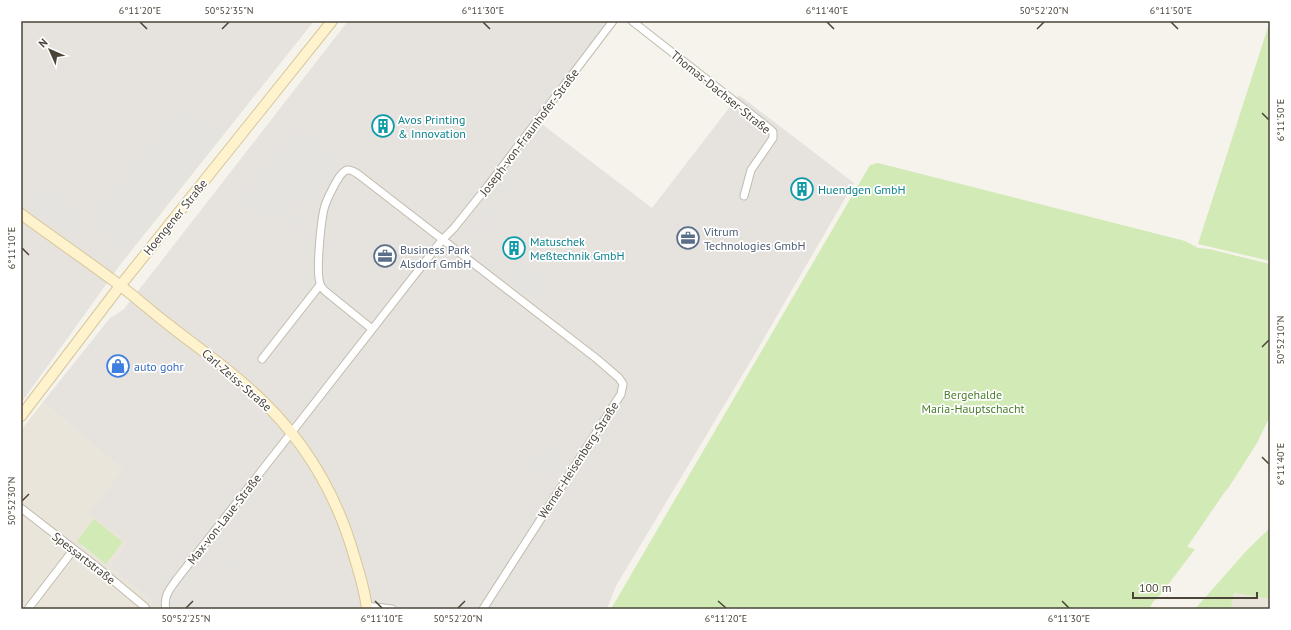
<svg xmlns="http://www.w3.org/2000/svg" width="1291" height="630" viewBox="0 0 1291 630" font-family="'PT Sans',sans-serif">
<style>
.residential{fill:#eae5da}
.industrial{fill:#e6e2dd}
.green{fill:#d2eab5}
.parking{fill:#e5e3e0}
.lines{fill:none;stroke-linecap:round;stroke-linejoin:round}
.street-casing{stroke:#c2bbae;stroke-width:9}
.secondary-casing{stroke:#d6c79b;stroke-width:12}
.street{stroke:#fff;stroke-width:7}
.secondary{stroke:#fff3cd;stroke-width:10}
.ticks{fill:none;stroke:#4b4439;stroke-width:1.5}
.labels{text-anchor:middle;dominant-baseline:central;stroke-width:3.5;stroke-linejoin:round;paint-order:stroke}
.street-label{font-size:12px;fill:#4b4439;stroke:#fff}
.culture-label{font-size:12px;fill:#0d838f;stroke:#fff;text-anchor:start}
.service-label{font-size:12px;fill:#4e5e75;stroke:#fff;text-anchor:start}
.shop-label{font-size:12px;fill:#366cbe;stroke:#fff;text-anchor:start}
.park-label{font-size:12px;fill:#4a7f2a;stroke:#fff}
.neatline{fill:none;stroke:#4b4439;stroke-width:1.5}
.ticks-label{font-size:10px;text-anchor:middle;fill:#4b4439}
</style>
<rect width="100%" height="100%" fill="#f6f3ec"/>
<!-- residential -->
<path class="residential" d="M43 402 123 470 128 544 110 567 151 601 154 609H21V430Z
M1234 593 1270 599V609H1231Z"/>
<!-- industrial -->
<path class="industrial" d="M21 21H314L120 265 21 403Z
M348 21H609L534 118 652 208 739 95 854 183 749 364 616 586 607 609H154L151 601 110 567 127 543 89 513 123 470 43 402 110 318 123 310 152 273Z"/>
<!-- green -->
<path class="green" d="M1270 21V261L1198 244Z
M878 163 1185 241 1198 248 1209 249 1270 264V416L1257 443 1229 487 1224 493 1187 547 1195 549 1161 594 1153 602 1149 609H611L870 165Z
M94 519 123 542 106 564 77 541Z
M1270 528V599L1234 593 1231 609H1195L1248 549Z"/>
<!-- parking -->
<path class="parking" d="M183 107 219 136 125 252 114 244 118 238 94 220Z
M299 129 340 163 310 203 300 195 286 211 304 225 299 230 275 209 267 217 256 214 240 202Z
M503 179 519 192 514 198 499 185Z
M43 187 84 218 72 235 30 204Z
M495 205 496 214 480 216 478 207Z
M491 220 492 226 473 229 472 223Z
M523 264 548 284 536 300 510 280Z
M551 443 567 455 550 477 534 466Z
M226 555 237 564 234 569 222 560Z"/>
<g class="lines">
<!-- street casing -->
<g class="street-casing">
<path id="street" d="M632 21 770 129 773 132V138L751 170 744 196
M372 329 325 291C323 289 322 288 321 286 315 276 321 222 324 209 326 200 331 192 335 184 338 179 341 172 347 170 353 169 359 175 363 178L597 359 619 378 623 384 621 394 483 609
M262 359 320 285
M21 508 97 567 145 607 146 609
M366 606 392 609
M28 609 74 549
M166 609C163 596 170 589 177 579L442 240 454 228 487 187 613 21"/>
</g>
<!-- secondary casing -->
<g class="secondary-casing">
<path id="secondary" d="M21 214C55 239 89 262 122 287 138 299 153 313 169 325 197 347 226 367 252 391 302 436 337 494 355 559 360 575 365 592 367 609
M21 416 120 286 332 21"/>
</g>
<!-- street -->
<use href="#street" class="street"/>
<!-- secondary -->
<use href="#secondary" class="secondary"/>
</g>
<!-- ticks -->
<path class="ticks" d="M140 22 147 29M483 22 490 29M827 22 834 29M1171 22 1178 29M222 29 229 22M1037 29 1044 22M1262 113 1269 120M22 248 29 255M1262 347 1269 340M1262 457 1269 464M22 501 29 494M375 601 382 608M718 601 726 608M1062 601 1069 608M186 608 193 601M458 608 465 601"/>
<!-- icons -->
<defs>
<g id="building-ring" transform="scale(1.15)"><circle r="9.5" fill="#fff" stroke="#0f9aa8" stroke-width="1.5"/><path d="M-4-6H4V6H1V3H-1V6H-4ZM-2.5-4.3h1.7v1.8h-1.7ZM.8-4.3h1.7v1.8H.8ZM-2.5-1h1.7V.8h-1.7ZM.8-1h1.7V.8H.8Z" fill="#0f9aa8"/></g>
<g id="office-ring" transform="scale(1.15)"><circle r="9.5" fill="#fff" stroke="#5c6f8a" stroke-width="1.5"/><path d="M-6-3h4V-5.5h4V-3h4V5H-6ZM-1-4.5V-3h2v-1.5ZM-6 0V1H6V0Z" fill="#5c6f8a"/></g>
<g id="shop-ring" transform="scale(1.15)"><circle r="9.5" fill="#fff" stroke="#3f7fe0" stroke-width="1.5"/><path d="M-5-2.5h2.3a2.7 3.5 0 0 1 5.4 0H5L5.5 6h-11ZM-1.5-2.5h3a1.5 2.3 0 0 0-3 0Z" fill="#3f7fe0"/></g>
</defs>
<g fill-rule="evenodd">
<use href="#building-ring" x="383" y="126"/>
<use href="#building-ring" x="802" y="189"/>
<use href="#office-ring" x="688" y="238"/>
<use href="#building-ring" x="514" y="248"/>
<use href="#office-ring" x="385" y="256"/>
<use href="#shop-ring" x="118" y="366"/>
</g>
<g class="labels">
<!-- street labels -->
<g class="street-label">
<text transform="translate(721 92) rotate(39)">Thomas-Dachser-Straße</text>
<text transform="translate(529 132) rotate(-53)">Joseph-von-Fraunhofer-Straße</text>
<text transform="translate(175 217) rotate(-51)">Hoengener Straße</text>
<text transform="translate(237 380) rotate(41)">Carl-Zeiss-Straße</text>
<text transform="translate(578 460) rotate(-57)">Werner-Heisenberg-Straße</text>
<text transform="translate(224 519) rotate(-52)">Max-von-Laue-Straße</text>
<text transform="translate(84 558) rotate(38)">Spessartstraße</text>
</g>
<!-- culture labels -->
<g class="culture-label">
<text x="398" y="119">Avos Printing<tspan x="398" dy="14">&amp; Innovation</tspan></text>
<text x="818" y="189">Huendgen GmbH</text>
<text x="530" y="241">Matuschek<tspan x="530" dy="14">Meßtechnik GmbH</tspan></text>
</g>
<!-- service labels -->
<g class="service-label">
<text x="704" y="231">Vitrum<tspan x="704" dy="14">Technologies GmbH</tspan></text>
<text x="400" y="249">Business Park<tspan x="400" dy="14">Alsdorf GmbH</tspan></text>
</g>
<!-- shop labels -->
<g class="shop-label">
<text x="134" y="366">auto gohr</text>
</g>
<!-- park labels -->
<g class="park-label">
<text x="973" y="394">Bergehalde<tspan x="973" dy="14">Maria-Hauptschacht</tspan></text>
</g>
</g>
<!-- border -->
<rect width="1291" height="630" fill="none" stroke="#ffffff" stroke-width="44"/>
<!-- north arrow -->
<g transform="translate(50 50) rotate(315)" stroke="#ffffff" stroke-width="3" paint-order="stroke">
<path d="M0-3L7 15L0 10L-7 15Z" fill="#4b4439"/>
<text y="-6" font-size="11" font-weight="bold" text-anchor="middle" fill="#4b4439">N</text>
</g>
<!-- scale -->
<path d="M1133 592v6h124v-6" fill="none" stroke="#4b4439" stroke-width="2"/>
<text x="1139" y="592" font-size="12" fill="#4b4439" stroke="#ffffff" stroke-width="3" paint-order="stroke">100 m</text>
<rect x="22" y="22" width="1247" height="586" class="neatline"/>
<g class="ticks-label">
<text x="140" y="14">6°11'20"E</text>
<text x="229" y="14">50°52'35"N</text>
<text x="483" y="14">6°11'30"E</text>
<text x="827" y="14">6°11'40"E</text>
<text x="1044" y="14">50°52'20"N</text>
<text x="1171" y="14">6°11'50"E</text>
<text transform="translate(1280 120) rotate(-90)" y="4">6°11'50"E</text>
<text transform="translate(11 248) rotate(-90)" y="4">6°11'10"E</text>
<text transform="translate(1280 340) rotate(-90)" y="4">50°52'10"N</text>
<text transform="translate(1280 464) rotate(-90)" y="4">6°11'40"E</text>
<text transform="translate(11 501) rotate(-90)" y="4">50°52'30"N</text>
<text x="186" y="622">50°52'25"N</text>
<text x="382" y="622">6°11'10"E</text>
<text x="458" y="622">50°52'20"N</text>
<text x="726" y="622">6°11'20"E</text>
<text x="1069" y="622">6°11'30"E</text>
</g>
</svg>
